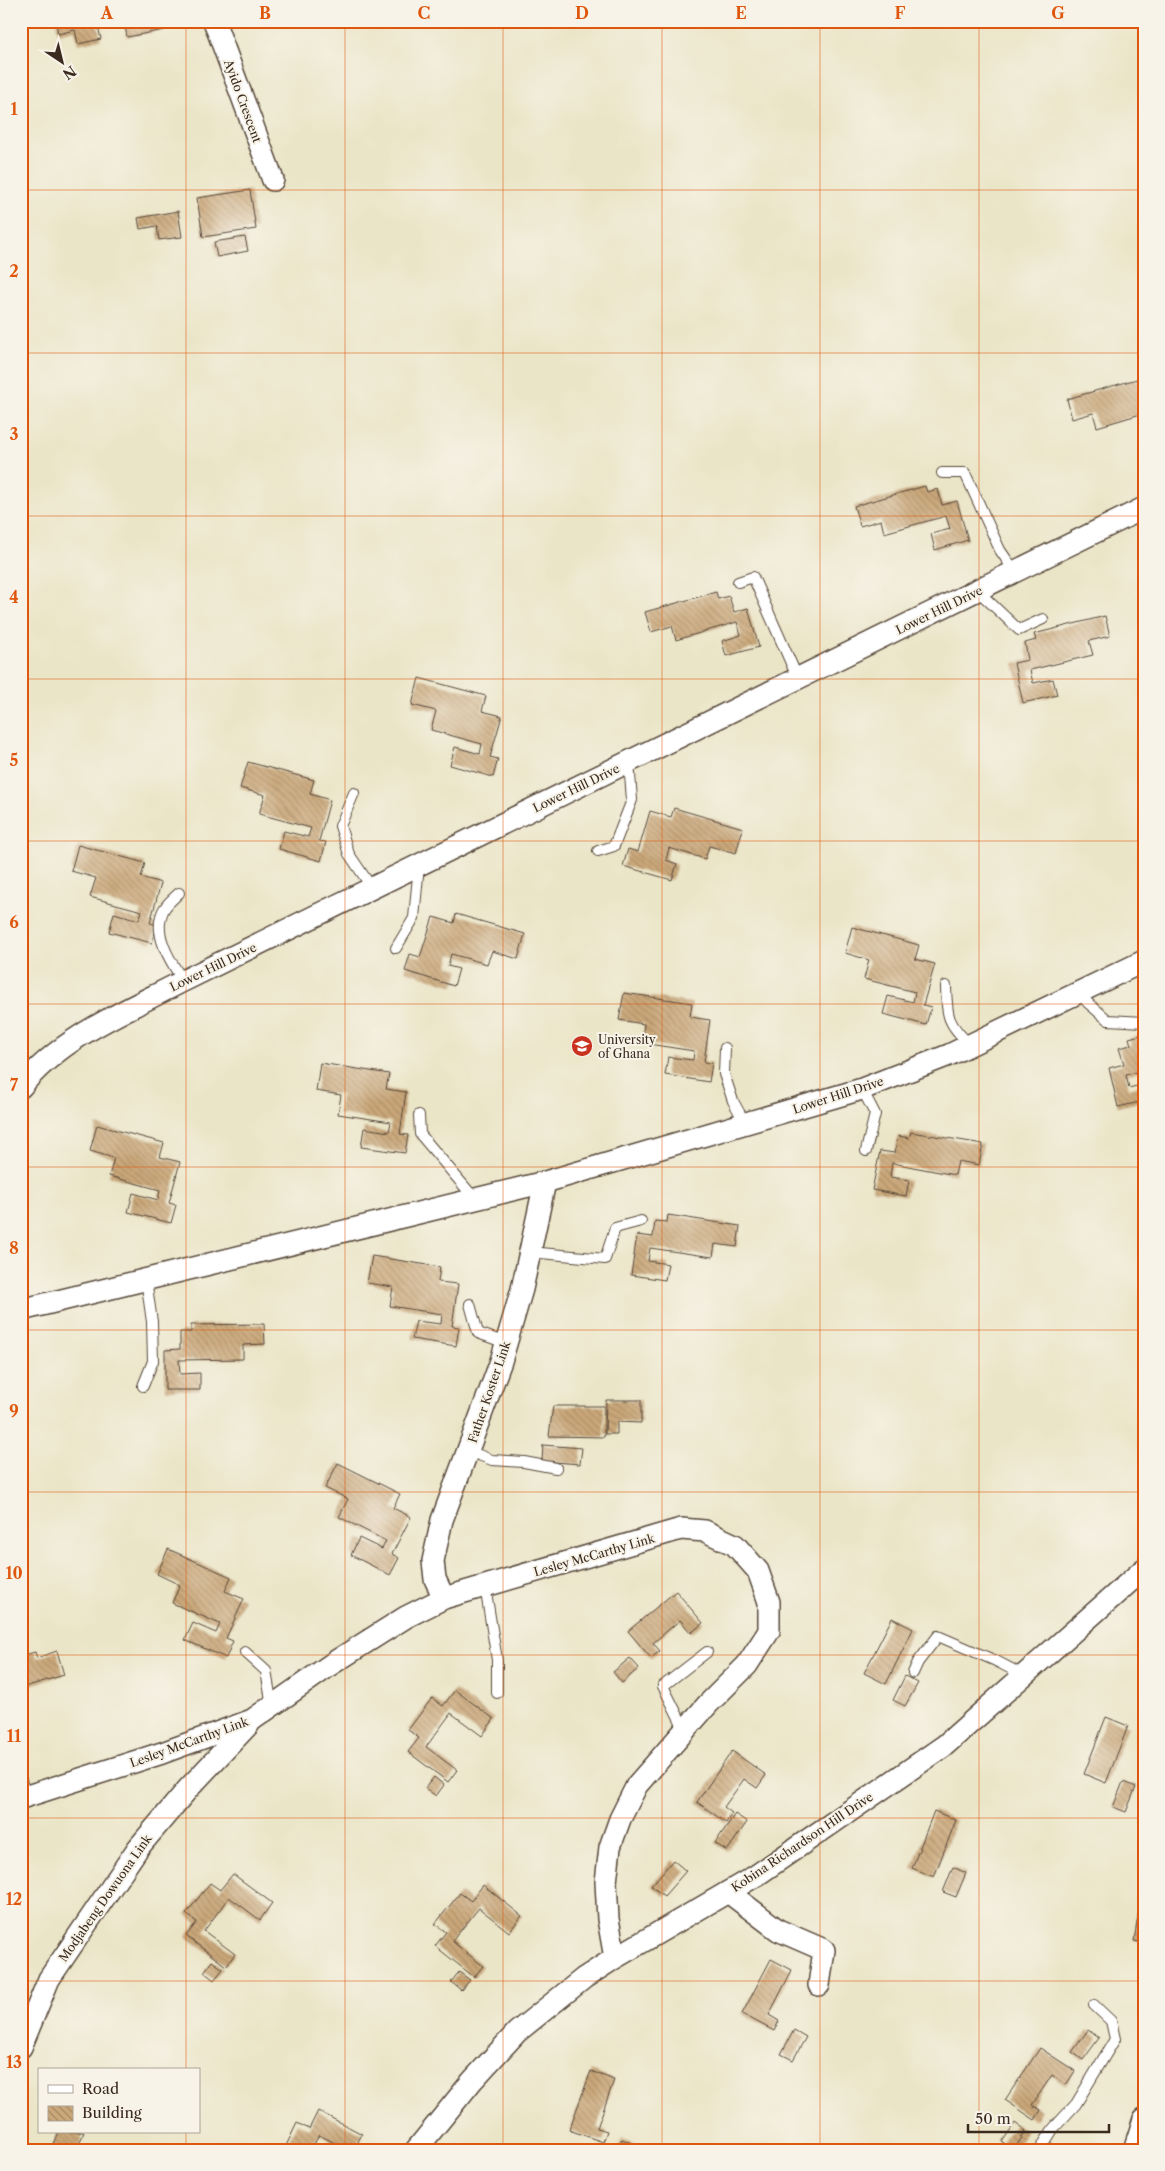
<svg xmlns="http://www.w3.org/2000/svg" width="1165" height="2171" viewBox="0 0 1165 2171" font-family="'Libre Caslon Text',serif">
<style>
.building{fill:url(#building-back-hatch)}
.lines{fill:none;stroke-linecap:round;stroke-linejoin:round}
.service-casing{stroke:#554638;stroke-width:12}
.minor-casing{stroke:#554638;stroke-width:24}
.service{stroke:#fff;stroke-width:10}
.minor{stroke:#fff;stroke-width:21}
.grid{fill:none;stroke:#df570d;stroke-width:1;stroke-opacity:0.55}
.labels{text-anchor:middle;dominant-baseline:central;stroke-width:4;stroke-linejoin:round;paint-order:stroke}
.street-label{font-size:12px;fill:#3b2a1e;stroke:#f7f3e8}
.poi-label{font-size:12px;fill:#3b2a1e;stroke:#f7f3e8;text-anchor:start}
.neatline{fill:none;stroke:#df570d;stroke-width:2}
.grid-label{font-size:16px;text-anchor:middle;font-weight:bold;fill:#df570d}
</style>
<defs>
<pattern id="building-back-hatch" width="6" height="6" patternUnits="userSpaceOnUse" patternTransform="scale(1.25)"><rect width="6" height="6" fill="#cba87a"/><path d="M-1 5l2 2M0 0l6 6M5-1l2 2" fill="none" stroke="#a68963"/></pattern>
</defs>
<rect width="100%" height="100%" fill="#f7f3e8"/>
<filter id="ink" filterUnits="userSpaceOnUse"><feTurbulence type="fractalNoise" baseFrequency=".02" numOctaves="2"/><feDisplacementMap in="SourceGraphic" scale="10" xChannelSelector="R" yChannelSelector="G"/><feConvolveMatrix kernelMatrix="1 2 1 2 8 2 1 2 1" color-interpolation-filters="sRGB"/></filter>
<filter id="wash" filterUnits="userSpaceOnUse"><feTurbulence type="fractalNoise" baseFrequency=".0096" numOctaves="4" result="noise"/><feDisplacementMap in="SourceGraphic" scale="20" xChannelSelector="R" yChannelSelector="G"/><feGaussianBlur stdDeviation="1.12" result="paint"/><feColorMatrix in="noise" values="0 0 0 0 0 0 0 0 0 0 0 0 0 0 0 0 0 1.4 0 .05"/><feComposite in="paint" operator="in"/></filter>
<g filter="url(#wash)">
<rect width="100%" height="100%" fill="#ebe5c8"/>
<g id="blocks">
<!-- building -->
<path class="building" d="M61 21H97L101 39 78 44 75 30 58 34 56 22Z
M124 21H179L180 27 127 37Z
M250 190 256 229 203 237 197 198Z
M178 211 182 237 159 240 157 226 140 229 138 218Z
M245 237 248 251 217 257 214 242Z
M1137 379 1139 386 1144 385V413L1097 427 1093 413 1072 419 1067 399Z
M925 486 927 492 938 489 942 505 957 501 968 540 935 550 931 534 950 529 946 516 884 533 881 520 860 526 854 506Z
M716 592 718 599 729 596 734 612 748 608 759 647 726 656 722 641 741 635 737 622 676 640 672 626 651 632 645 612Z
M1105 616 1110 636 1089 641 1093 655 1030 670 1033 683 1053 679 1057 695 1023 703 1014 663 1028 660 1025 643 1036 640 1034 634Z
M419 678 486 696 482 711 502 716 490 757 498 759 493 777 450 765 455 747 480 754 482 744 431 730 436 711 412 705Z
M248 762 314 780 310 794 330 800 319 841 326 842 321 861 279 849 284 831 308 837 311 828 259 814 265 795 240 788Z
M674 808 743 828 736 853 709 846 705 859 669 848 666 860 677 864 672 880 623 866 628 849 638 852 650 811 671 817Z
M78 845 145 863 141 877 161 883 150 923 157 925 152 943 109 932 114 913 139 920 142 911 90 897 96 878 71 871Z
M456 914 525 934 518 959 492 951 487 964 451 954 448 966 459 969 454 986 405 971 410 954 420 957 433 917 454 923Z
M852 927 919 945 915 959 935 964 923 1005 931 1007 926 1025 883 1014 888 996 913 1002 915 992 864 979 869 960 845 953Z
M624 993 692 1003 690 1017 710 1020 704 1062 712 1063 709 1082 665 1075 668 1057 693 1060 694 1051 642 1043 644 1024 619 1020Z
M1144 1034V1070L1126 1075 1129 1088 1144 1084V1101L1118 1107 1109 1068 1124 1064 1119 1048 1131 1045 1129 1038Z
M320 1063 389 1074 386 1089 406 1092 400 1134 408 1135 405 1153 361 1147 364 1128 389 1132 391 1122 338 1114 341 1095 316 1091Z
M97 1125 164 1143 160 1157 180 1162 169 1203 176 1205 171 1223 128 1212 133 1193 158 1200 160 1190 109 1176 114 1158 90 1151Z
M911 1132 983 1144 979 1165 958 1161 955 1175 892 1163 890 1177 909 1180 906 1196 872 1190 880 1151 895 1153 898 1136 909 1138Z
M668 1215 740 1226 737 1247 715 1244 713 1257 650 1248 648 1261 668 1264 665 1280 631 1275 637 1235 653 1237 655 1221 667 1222Z
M372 1256 440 1267 438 1282 458 1284 452 1326 459 1327 456 1346 412 1339 416 1321 441 1324 442 1314 390 1306 393 1287 367 1283Z
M264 1324 265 1344 243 1345V1359L179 1360 180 1374 200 1373V1390H165V1350L180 1349V1332H191V1325Z
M606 1400H641V1423L617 1422V1434H605Z
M553 1406H604V1437L549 1436Z
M21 1415 27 1416 23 1436H21Z
M543 1445 582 1448 580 1464 542 1461Z
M338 1463 400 1494 393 1508 411 1517 392 1554 399 1558 390 1575 351 1555 359 1538 382 1549 386 1541 339 1517 348 1499 325 1488Z
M168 1549 231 1577 225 1591 244 1599 226 1638 233 1641 226 1658 185 1640 193 1623 216 1633 220 1624 172 1603 180 1585 157 1574Z
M676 1591 703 1623 691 1633 680 1620 653 1643 660 1651 651 1658 628 1631Z
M892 1618 913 1629 886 1684 864 1673Z
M57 1651 64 1675 21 1688V1656L35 1652 37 1658Z
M630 1658 639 1668 622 1683 613 1672Z
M905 1676 918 1683 905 1706 893 1700Z
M455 1690 494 1719 482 1736 451 1713 426 1747 457 1770 448 1782 408 1752 419 1738 408 1730 432 1698 443 1706Z
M1106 1717 1128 1726 1106 1783 1084 1774Z
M732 1751 766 1775 757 1788 744 1779 724 1807 732 1813 726 1823 697 1802Z
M434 1777 444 1785 436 1796 425 1788Z
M1123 1782 1136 1787 1126 1812 1113 1807Z
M934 1811 956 1820 934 1877 912 1868Z
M735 1814 747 1822 727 1851 715 1843Z
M673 1860 686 1871 664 1896 651 1886Z
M953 1867 966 1873 956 1897 943 1892Z
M233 1874 272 1903 260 1920 229 1897 204 1931 235 1954 226 1966 186 1936 197 1922 186 1914 210 1883 220 1890Z
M1143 1884H1144V1943L1134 1941Z
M483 1885 522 1916 509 1932 479 1908 452 1941 483 1966 474 1977 435 1946 446 1932 435 1924 460 1893 471 1901Z
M771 1959 792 1970 769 2015 779 2021 774 2031 742 2014Z
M212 1961 223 1969 214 1980 204 1972Z
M459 1972 470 1980 461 1990 451 1982Z
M794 2030 806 2037 793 2060 781 2054Z
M1088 2030 1099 2038 1083 2060 1072 2052Z
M1040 2048 1075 2071 1066 2085 1052 2075 1032 2105 1041 2110 1035 2120 1005 2100Z
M591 2071 614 2080 597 2128 607 2131 603 2142 569 2130Z
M318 2111 362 2134 354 2150H349L319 2135 311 2150H284L297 2123 309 2129Z
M1015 2123 1026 2131 1014 2150 1002 2142Z
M58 2132H84L77 2150H53L51 2149Z
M622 2139 634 2144 632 2150H617Z"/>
</g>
</g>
<g filter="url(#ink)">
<use href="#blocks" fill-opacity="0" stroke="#554638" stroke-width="1"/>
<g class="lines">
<!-- service casing -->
<g class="service-casing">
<path id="service" d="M942 473H965L1000 550 1015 572
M738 582 753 577 798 679
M978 591 1019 630 1043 619
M354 793 340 826 349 854 372 888
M598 851 614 846 632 800 629 762
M179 893C174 898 166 904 163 911 152 934 171 962 183 981
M396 948 414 918 419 865
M946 986C947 1017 947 1023 970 1045
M1079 992 1088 1003 1108 1020 1144 1022
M725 1048 724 1074 733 1101 745 1123
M862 1089 875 1114 866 1151
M419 1115 420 1134 475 1199
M530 1252 605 1259 615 1228 641 1221
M470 1304 478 1333 506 1343
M143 1386 153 1361 152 1322 146 1279
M468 1451 492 1460 524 1462 556 1468
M485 1586 497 1660V1693
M245 1652 266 1671 272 1706
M913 1673 918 1662 938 1636 996 1661 1023 1675
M685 1730 663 1686 707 1652
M21 1780 26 1797
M1040 2150 1053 2129 1076 2104 1115 2039 1111 2021 1094 2005"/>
</g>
<!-- minor casing -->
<g class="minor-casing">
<path id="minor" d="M214 21 273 180
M21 1087C62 1036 126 1011 183 981L1144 508
M21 1310 545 1182 862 1089 949 1055 1144 961
M444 1598 435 1579 433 1561 442 1520 501 1361 522 1289 545 1182
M21 1798 162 1753 252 1720 333 1663 406 1617 444 1598 681 1529 705 1531 735 1545 758 1571 769 1602V1631L747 1665 708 1704 637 1785 620 1819 610 1847 606 1882 608 1919 615 1958
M728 1892 778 1930 824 1950 819 1985
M21 2047 49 1979 138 1848 187 1790 249 1724
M416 2150 472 2081 517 2032 584 1978 615 1958 757 1875 944 1746 1144 1569
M1134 2150 1144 2119"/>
</g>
<!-- service -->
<use href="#service" class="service"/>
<!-- minor -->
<use href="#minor" class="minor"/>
</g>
</g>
<!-- grid -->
<path class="grid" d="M186 21V2070M345 21V2150M503 21V2150M662 21V2150M820 21V2150M979 21V2150M21 190H1144M21 353H1144M21 516H1144M21 679H1144M21 841H1144M21 1004H1144M21 1167H1144M21 1330H1144M21 1492H1144M21 1655H1144M21 1818H1144M21 1981H1144M186 2132V2150"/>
<!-- icons -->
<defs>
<g id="university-disc" transform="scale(1.125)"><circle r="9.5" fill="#c8321e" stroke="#f7f3e8"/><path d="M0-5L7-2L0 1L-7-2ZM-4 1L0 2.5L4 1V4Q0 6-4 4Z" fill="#fff"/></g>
</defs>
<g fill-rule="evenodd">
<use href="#university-disc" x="582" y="1046"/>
</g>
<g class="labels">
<!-- street labels -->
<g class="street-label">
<text transform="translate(243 101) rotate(70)">Ayido Crescent</text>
<text transform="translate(939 610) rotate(-26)">Lower Hill Drive</text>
<text transform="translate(576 788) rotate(-26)">Lower Hill Drive</text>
<text transform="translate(213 967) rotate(-26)">Lower Hill Drive</text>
<text transform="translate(838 1095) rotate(-18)">Lower Hill Drive</text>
<text transform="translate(489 1392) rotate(-71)">Father Koster Link</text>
<text transform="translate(594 1555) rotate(-16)">Lesley McCarthy Link</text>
<text transform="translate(189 1742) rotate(-20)">Lesley McCarthy Link</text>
<text transform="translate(802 1842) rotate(-34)">Kobina Richardson Hill Drive</text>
<text transform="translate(105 1898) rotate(-55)">Modjabeng Dowuona Link</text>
</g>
<!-- poi labels -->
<g class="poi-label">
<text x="598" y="1039">University<tspan x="598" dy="14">of Ghana</tspan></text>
</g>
</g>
<!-- margin -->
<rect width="1165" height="2171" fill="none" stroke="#f7f3e8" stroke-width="55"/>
<!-- legend -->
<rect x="38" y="2068" width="162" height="65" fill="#f7f3e8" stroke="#aca397"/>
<rect x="48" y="2085" width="25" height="8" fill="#ffffff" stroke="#aca397"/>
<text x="82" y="2094" font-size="15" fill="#3b2a1e">Road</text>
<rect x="48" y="2106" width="25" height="15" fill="url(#building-back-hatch)" stroke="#aca397"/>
<text x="82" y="2118" font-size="15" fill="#3b2a1e">Building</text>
<!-- north arrow -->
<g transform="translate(62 62) rotate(145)" stroke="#f7f3e8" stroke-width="4" paint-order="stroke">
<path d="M0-4L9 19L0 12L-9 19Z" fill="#3b2a1e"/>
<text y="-8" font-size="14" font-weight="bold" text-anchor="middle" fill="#3b2a1e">N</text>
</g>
<!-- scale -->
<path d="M968 2124v8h141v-8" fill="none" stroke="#3b2a1e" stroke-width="2.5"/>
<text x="975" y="2124" font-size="15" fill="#3b2a1e" stroke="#f7f3e8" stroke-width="4" paint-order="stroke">50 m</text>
<rect x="28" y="28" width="1110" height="2116" class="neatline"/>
<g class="grid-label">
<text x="107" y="19">A</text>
<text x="265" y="19">B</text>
<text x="424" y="19">C</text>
<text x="582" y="19">D</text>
<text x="741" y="19">E</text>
<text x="900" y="19">F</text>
<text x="1058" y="19">G</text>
<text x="14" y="115">1</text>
<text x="14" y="277">2</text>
<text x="14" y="440">3</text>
<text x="14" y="603">4</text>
<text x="14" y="766">5</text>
<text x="14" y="928">6</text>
<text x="14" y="1091">7</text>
<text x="14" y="1254">8</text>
<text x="14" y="1417">9</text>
<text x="14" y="1579">10</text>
<text x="14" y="1742">11</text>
<text x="14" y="1905">12</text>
<text x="14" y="2068">13</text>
</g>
</svg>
